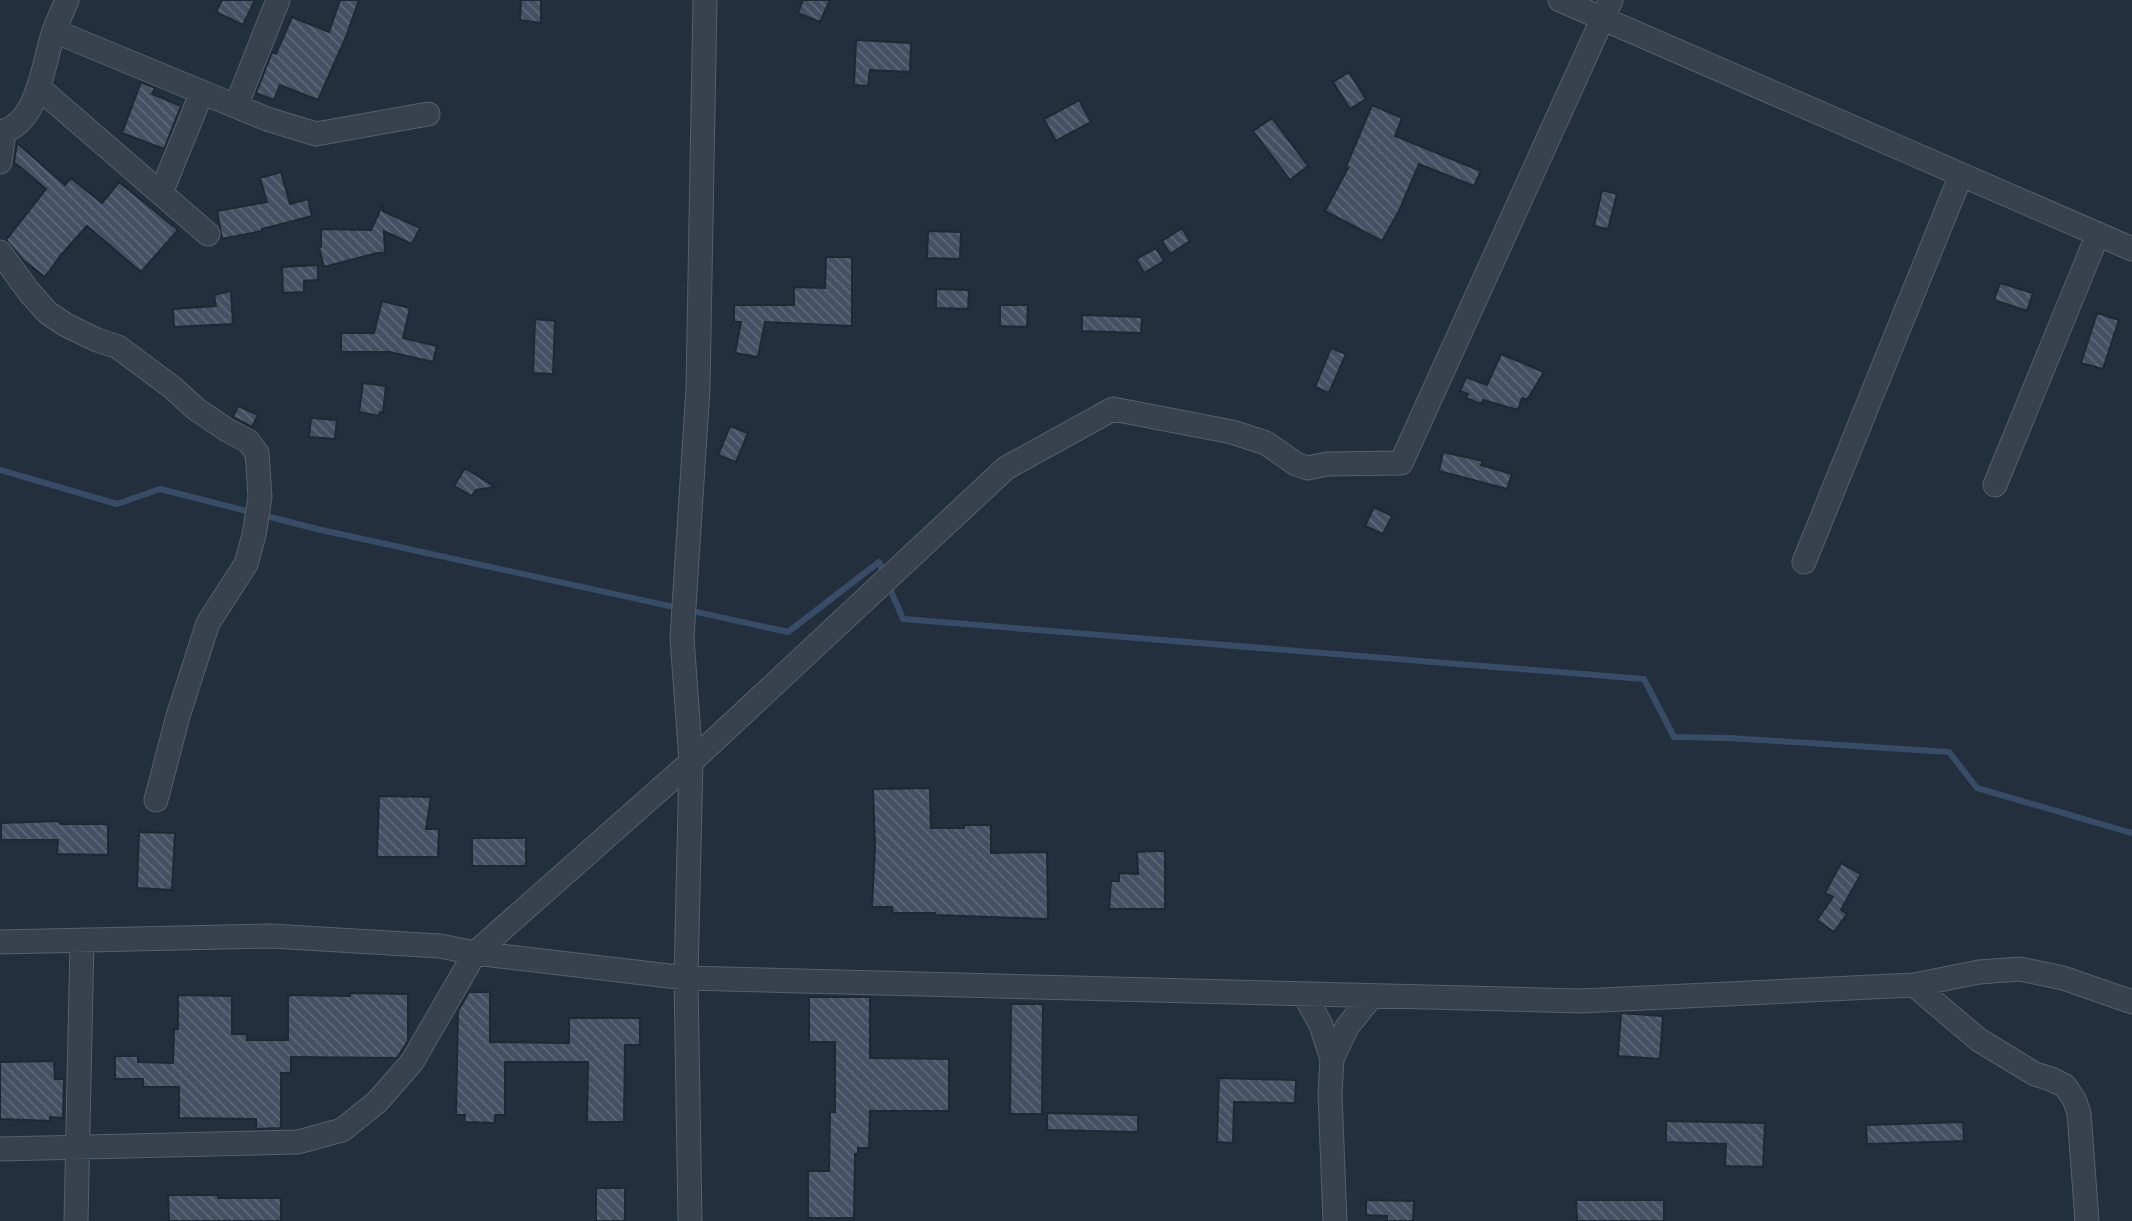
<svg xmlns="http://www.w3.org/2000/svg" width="2132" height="1221" viewBox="0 0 2132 1221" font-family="Arial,sans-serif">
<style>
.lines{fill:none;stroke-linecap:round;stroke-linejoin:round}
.stream{stroke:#394c67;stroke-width:6}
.building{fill:url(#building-back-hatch);stroke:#1f2835;stroke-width:2}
.minor-casing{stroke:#565f6c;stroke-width:25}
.minor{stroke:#38414e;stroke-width:23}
</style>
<defs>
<pattern id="building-back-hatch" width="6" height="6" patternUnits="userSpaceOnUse" patternTransform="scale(1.75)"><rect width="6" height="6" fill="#455162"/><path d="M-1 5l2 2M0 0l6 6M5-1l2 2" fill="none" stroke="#5d6877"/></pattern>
</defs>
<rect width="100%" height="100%" fill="#242f3e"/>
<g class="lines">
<!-- stream -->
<path class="stream" d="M0 470 117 504 160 489 317 529 788 632 879 562 884 574
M888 584 903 619 1644 679 1674 737 1729 738 1949 752 1977 788 2132 833"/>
</g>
<!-- building -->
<path class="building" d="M222 0H255L243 25 216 12Z
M340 0H359L346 37 318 100 280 85 274 100 256 93 272 52 276 54 292 17 329 32Z
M521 0H541V23L520 20Z
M803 0H830L820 22 798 13Z
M856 40 911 43 910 72 870 70 868 86 854 85Z
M1349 72 1366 99 1350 109 1333 82Z
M141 82 155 88 152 94 181 106 164 149 122 133Z
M1079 100 1091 122 1056 141 1044 119Z
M1372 105 1402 118 1395 136 1481 171 1474 186 1419 164 1399 211 1382 241 1325 211 1348 168 1345 169Z
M1272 118 1308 166 1290 180 1253 131Z
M17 143 65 185 71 178 102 203 119 182 178 230 141 272 87 226 61 255 45 277 23 260 6 240 46 189 14 162Z
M281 172 290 204 308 199 312 216 262 229V231L222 239 217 211 267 202 260 178Z
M1602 190 1617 194 1608 229 1594 226Z
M383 204V211L420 228 412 244 384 231 385 253H377L324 267 319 248 321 247V229L371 230Z
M1182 228 1190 241 1170 254 1162 241Z
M928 231 961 232 960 259 927 258Z
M1156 248 1164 261 1144 273 1136 259Z
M826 257H852V326L765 322 758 357 735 353 741 322H734V305H794V287L825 288Z
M318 265V280L304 281V292L283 293 282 267Z
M2000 283 2033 293 2027 311 1994 300Z
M936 289 969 290 968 309 936 308Z
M231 291 233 324 174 327 173 309 216 306 214 295Z
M382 301 410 308 403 338 437 346 433 362 390 352H341V333H374Z
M1000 305H1028L1027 327 1000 326Z
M2097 313 2119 320 2103 369 2081 363Z
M1082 315 1142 317 1141 333 1082 331Z
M535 319 555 321 553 374 533 373Z
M1331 348 1346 354 1329 393 1315 387Z
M1501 354 1544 372 1527 400 1522 398 1518 410 1483 400 1481 404 1466 398 1468 394 1460 391 1466 377 1487 385Z
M363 383 386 386 383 413 380 412 379 416 359 412Z
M238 406 258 415 252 427 233 417Z
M311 418 337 420 335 439 309 437Z
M730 426 748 433 736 462 718 455Z
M1443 452 1483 461 1481 465 1512 474 1507 489 1439 471Z
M465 468 495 487 476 490 472 496 454 486Z
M1374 507 1392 516 1383 534 1365 526Z
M930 788 931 828H964V825H991V853L1047 852 1048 919 935 915V913H893L892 907H872L875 846 873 789Z
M379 796 431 797 426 829H439L438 857H377Z
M59 821 60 824H108V855L57 854 58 840H1V823Z
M139 832 175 833 172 890 137 888Z
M472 838H526V866H472Z
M1158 851H1165V909H1109L1111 881H1119V873L1138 874 1137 852Z
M1841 863 1861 874 1841 910 1847 914 1834 932 1817 920 1833 897 1825 893Z
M469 992H490V1042L569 1043V1018H640V1045H625L624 1122H587L588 1062H505V1115H495V1123L464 1122 465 1115H456L458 1011Z
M350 993 408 994V1041L397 1058 291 1057V1073H281V1128L256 1129V1119L179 1118V1087H143V1079H115V1056H138V1062L173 1063 174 1029H178V995L232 996V1034H247V1040H288V995L350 996Z
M809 997H870V1058L949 1059V1111H870L869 1148H858V1154H855L854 1218H808V1171H829L830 1112H835V1042H809Z
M1011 1004H1043L1042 1114H1010Z
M1621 1013 1663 1016 1660 1059 1618 1056Z
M54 1061 55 1079H64L63 1118 50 1117V1121L0 1119V1062Z
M1219 1078 1296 1080 1295 1103 1234 1102 1233 1143 1217 1142Z
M1047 1113 1138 1115V1132L1047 1130Z
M1666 1121 1765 1123 1763 1167 1725 1166 1726 1144 1666 1142Z
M1963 1122 1964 1141 1867 1144 1866 1125Z
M596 1188H625V1221H596Z
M168 1195H218V1198H281V1221H169Z
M1366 1200 1414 1201 1413 1221H1387V1216L1366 1215Z
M1576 1200H1664V1221H1577Z"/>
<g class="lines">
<!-- minor casing -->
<g class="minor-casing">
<path id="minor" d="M1560 0 2132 249
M54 31 267 119 316 134 428 114
M39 88 208 234
M236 106 278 0
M0 132C39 125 43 62 54 31 58 20 63 10 67 0
M0 162 4 132
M161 193 202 92
M0 252 29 292 48 313 66 325 97 340 118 347 173 388 196 409 227 430 248 441 257 453 260 497 254 535 246 564 208 623 178 716 156 800
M1995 485 2098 234
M1804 562 1961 175
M0 942 271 936 440 946 475 953 686 978 1581 1001 1914 985 1979 972 2020 969 2063 978 2132 1002
M1914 985 1979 1040 2035 1074 2051 1079 2065 1086 2074 1099 2079 1113 2087 1221
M1304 994 1321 1025 1332 1059
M0 1149 298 1142 342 1130 377 1102 412 1062 475 953 691 762 1006 468 1113 409 1232 432 1266 443 1296 464 1308 468 1327 464 1401 463 1611 0
M76 1221 82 941
M690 1221 686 978 691 762 682 638 698 388 705 0
M1335 1221 1330 1094 1332 1059 1347 1027 1372 996"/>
</g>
<!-- minor -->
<use href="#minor" class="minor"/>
</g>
</svg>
